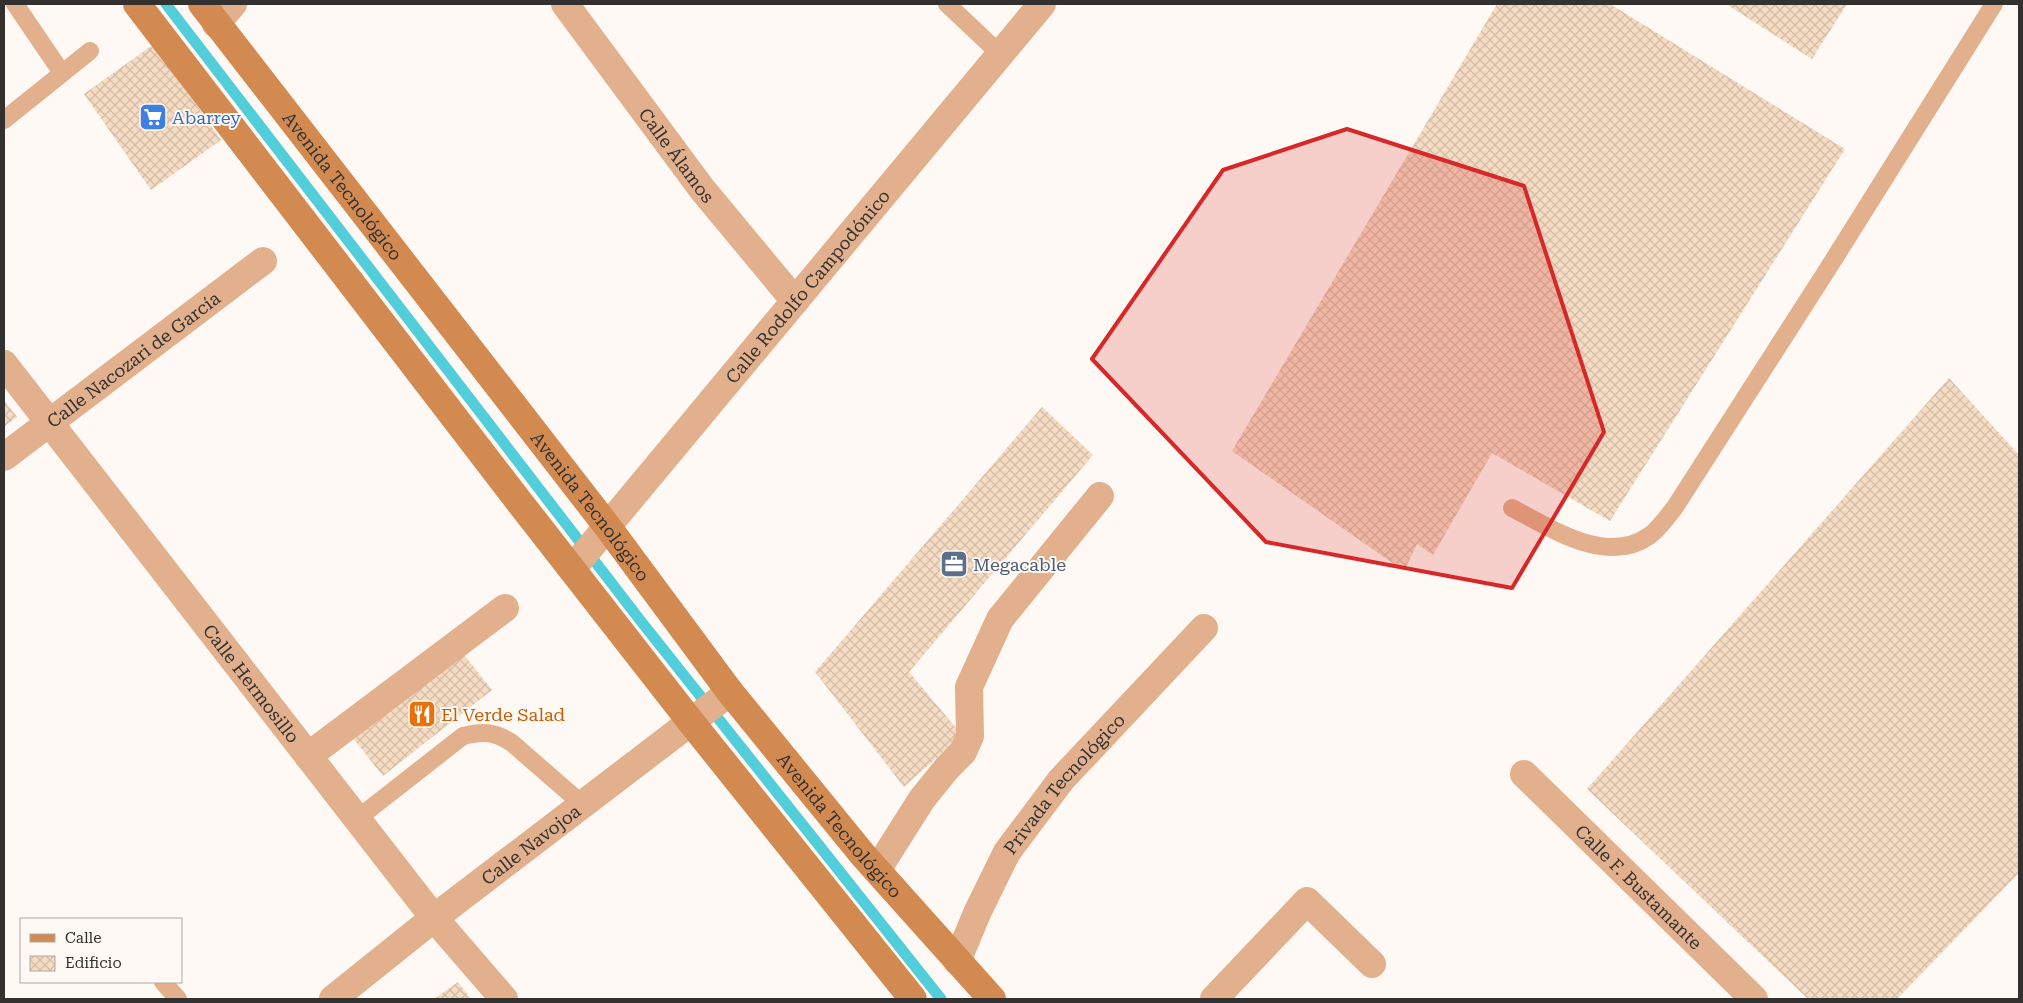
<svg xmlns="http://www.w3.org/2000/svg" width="2023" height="1003" viewBox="0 0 2023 1003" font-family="'Roboto Serif',serif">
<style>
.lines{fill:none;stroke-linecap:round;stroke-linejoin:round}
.stream{stroke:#51ced9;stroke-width:11}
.building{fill:url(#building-cross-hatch)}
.service{stroke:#e2b08c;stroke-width:18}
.minor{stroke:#e2b08c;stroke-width:28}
.secondary{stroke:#d38a51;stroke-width:28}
.marked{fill:#d62828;fill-opacity:0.2;stroke:#d62828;stroke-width:4;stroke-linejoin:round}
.labels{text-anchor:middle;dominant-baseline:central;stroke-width:4;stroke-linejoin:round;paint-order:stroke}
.shop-label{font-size:18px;fill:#366cbe;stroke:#fef9f4;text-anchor:start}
.street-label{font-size:18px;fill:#33312f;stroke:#fef9f4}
.service-label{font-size:18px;fill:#4e5e75;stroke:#fef9f4;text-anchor:start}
.food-label{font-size:18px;fill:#c56008;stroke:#fef9f4;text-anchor:start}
</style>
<defs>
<pattern id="building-cross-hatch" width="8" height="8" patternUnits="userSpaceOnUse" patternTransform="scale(1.25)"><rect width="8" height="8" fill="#f5dbc2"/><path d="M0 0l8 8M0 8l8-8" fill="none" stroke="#d2bca7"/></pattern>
</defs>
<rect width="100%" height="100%" fill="#fef9f4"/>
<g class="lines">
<!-- stream -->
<path class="stream" d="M166 4 640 620 941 999"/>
</g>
<!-- building -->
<path class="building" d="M1497 4H1610L1845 149 1610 521 1492 453 1433 555 1417 544 1404 571 1232 451Z
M1726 4H1847L1812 59Z
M154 44 221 140 151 190 84 94Z
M1949 378 2019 455V873L1897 999H1808L1587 789Z
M4 400 17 417 4 427Z
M1042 407 1093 455 909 672 962 735 904 787 815 672Z
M461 651 492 690 383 776 352 737Z
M458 982 471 999H434Z"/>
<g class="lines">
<!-- service -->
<path class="service" d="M15 4 62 73
M947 4 1000 54
M4 120 90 51
M1512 508C1551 528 1606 566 1649 536 1659 529 1668 516 1675 507L1829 267 1994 4
M357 819 463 736C482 731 494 731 512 743L582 804
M163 982 178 999"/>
<!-- minor -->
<g class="minor">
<path id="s1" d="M565 4 702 189 795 301"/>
<path d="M216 24 233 4"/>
<path id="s2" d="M4 364 434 918 504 999"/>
<path id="s3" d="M4 457 263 261"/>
<path id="s4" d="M572 569 1042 4"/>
<path d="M308 756 505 608"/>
<path id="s5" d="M1524 774 1754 999"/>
<path d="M877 870 922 799 947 768 963 752 970 736 969 687 1000 619 1100 496"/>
<path id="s6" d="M957 961 978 911 1007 852 1061 780 1204 628"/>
<path id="s7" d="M333 999 434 918 730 692"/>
<path d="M1214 999 1307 901 1372 964"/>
</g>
<!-- secondary -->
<g class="secondary">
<path d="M137 4 517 499 691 722 913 999"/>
<path id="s8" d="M202 4 607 526 730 692 863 855 992 999"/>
</g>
</g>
<!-- marked area -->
<path class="marked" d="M1347 129 1524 186 1604 432 1512 588 1266 542 1092 359 1223 170Z"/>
<!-- icons -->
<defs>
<g id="supermarket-square" transform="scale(1.4375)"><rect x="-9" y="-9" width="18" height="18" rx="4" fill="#3f7fe0" stroke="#fef9f4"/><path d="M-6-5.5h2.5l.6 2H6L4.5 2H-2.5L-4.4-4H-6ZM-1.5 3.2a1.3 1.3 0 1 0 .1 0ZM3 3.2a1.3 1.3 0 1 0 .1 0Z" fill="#fff"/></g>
<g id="office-square" transform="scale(1.4375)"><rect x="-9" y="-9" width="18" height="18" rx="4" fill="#5c6f8a" stroke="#fef9f4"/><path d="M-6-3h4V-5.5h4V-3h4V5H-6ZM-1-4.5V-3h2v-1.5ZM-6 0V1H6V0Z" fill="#fff"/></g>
<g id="restaurant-square" transform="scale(1.4375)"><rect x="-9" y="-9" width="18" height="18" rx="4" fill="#e8710a" stroke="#fef9f4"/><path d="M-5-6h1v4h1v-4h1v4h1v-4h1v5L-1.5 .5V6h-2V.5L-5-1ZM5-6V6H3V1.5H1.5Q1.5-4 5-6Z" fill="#fff"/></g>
</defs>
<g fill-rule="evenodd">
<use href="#supermarket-square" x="153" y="117"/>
<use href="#office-square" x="954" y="564"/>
<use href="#restaurant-square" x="422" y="714"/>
</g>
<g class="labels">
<!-- shop labels -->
<g class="shop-label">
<text x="172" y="117">Abarrey</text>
</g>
<!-- street labels -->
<g class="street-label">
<text stroke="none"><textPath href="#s1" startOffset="188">Calle Álamos</textPath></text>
<text stroke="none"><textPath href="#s8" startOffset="230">Avenida Tecnológico</textPath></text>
<text stroke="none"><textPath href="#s4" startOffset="368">Calle Rodolfo Campodónico</textPath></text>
<text stroke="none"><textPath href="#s3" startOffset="162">Calle Nacozari de García</textPath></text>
<text stroke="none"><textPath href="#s8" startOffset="635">Avenida Tecnológico</textPath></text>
<text stroke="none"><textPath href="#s2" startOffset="404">Calle Hermosillo</textPath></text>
<text stroke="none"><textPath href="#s6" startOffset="209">Privada Tecnológico</textPath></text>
<text stroke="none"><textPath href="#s8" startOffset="1040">Avenida Tecnológico</textPath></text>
<text stroke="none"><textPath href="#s7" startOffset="251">Calle Navojoa</textPath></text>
<text stroke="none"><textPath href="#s5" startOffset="161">Calle F. Bustamante</textPath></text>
</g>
<!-- service labels -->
<g class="service-label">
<text x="973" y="564">Megacable</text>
</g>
<!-- food labels -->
<g class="food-label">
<text x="441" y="714">El Verde Salad</text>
</g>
</g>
<!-- border -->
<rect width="2023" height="1003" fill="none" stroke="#33312f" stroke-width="10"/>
<!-- legend -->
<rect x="20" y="918" width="162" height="65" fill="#fef9f4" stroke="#ada9a5"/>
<rect x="30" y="934" width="25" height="8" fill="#d38a51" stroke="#ada9a5"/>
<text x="65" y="943" font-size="15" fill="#33312f">Calle</text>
<rect x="30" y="956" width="25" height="15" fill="url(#building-cross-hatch)" stroke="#ada9a5"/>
<text x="65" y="968" font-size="15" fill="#33312f">Edificio</text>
</svg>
